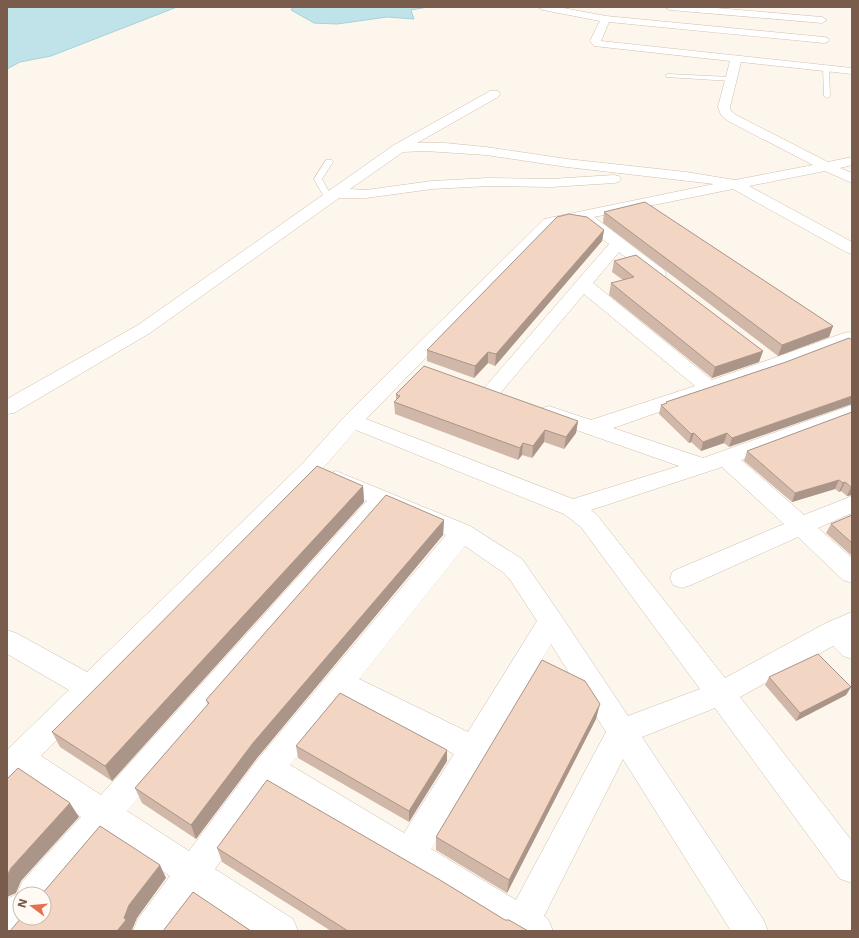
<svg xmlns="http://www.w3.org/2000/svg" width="859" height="938" viewBox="0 0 859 938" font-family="'DejaVu Sans',sans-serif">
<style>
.water{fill:#bfe3e8;stroke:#a5d3da}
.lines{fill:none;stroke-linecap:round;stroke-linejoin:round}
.service-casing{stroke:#d1beb0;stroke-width:1}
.minor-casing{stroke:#d1beb0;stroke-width:1}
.service{fill:#fff;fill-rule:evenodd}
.minor{fill:#fff;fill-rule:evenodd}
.wall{fill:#d1b7a8}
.shaded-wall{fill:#aa9588}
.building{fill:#f3d5c3;stroke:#aa9588}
</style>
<rect width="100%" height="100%" fill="#fdf6ec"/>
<!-- water -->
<path class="water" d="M7 7H177L51 56 20 62 7 69Z
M293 7H428L411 10 414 19 387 17 337 24 314 23 291 10Z"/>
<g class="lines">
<!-- service casing -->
<g class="service-casing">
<path id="service" d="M826 66 829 68 830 96 827 98 824 96 823 68Z
M668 74 731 77 734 79 731 81 666 77V75Z
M326 160H332L333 162 322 179 332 197 328 199 324 197 314 179Z"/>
</g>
<!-- minor casing -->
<g class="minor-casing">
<path id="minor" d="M538 7H558L606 16 824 37 828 38 829 40 828 42 824 43 609 22 601 41 852 68V74L741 62 730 107 731 111 736 115 828 162 852 157V165L840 168 852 173V183L825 171 749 186 852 242V254L846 252 733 189 594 217 664 270 666 274 664 278 658 279 652 278 619 252 593 283 712 380 841 334 848 332 852 333V343L783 369 613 428 703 458 852 405V418L741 460 804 515 852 496V513L818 528 852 558V583L843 580 798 537 691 585 682 588 673 585 670 578 673 571 784 524 722 467 591 510 597 515 725 678 826 623 852 612V659L843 656 833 646 740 697 852 841V883L840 879 715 708 642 737 763 919 768 931H731L623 759 544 916 548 919 553 931H504L273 788 215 869 293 919 298 931H251L197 895 171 931H133L138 919 170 876 107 834 46 906 44 907V894H20V918H34L24 931H7V899L17 894 22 882 81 817 21 776 18 780 7 784V750L69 690 7 654V630L16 633 87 672 303 463 345 416 544 219 714 184 567 167 486 155 425 151 403 152 350 189 366 190 432 181 488 178 551 179 614 175 619 176 621 179 619 182 614 183 551 187 488 186 432 189 366 198H339L150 333 14 413 7 414V399L138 325 394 145 490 91H498L500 94 498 97 417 143H445L486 147 567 159 686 172 735 180 813 165 728 121 721 115 718 107 730 61 594 46 590 41 600 21 543 10ZM579 221 609 244 480 393 483 397 490 399 497 397 584 294 695 386 591 420 549 406 542 408 539 413 542 418 679 466 573 499 366 419 554 226ZM356 430 564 514 581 527 700 689 628 716 560 614 522 559 470 526 336 471 328 474 325 479 328 484 367 501 101 795 41 756 319 473ZM386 509 446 535 258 759 189 851 127 811ZM465 546 504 573 511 581 537 621 468 732 359 679ZM551 644 606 732 516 900 431 849ZM344 698 454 754 404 833 290 765Z
M665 7H704L822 17 827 20 822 23 670 10Z"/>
</g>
<!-- service -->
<use href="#service" class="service"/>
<!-- minor -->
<use href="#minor" class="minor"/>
</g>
<!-- wall -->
<path class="wall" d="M604 212 833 326 829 337 778 356 603 223Z
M604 230 602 241 495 366 488 363 474 378 427 361V350Z
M614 261 763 351 759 362 712 378 609 295 611 283 623 280 612 272Z
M786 362 729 447 724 443 701 451 691 442 689 443 659 414 661 405 666 404V402Z
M396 394 578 421 576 433 564 449 544 442 532 458 522 455 518 460 395 414 394 402 396 400Z
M852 412V495L847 496 841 491 839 492 835 489 792 502 744 461 747 451Z
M363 486 364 502 112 781 60 747 52 732Z
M852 515V556L826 533 831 524Z
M444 520 443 535 257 758 196 839 142 803 135 788 208 705 206 700Z
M769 677 851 687 846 695 796 721 765 685Z
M596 719 507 893 436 850V837Z
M296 746 447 750V761L409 822 298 758Z
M217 848 505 920 528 931H331L222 862Z"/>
<!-- shaded-wall -->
<path class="shaded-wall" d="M604 230 602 241 495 366 496 354Z
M833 326 829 337 778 356 782 345Z
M763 351 759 362 712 378 715 367Z
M488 352V363L474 378 475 366Z
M852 396V404L729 447 732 438Z
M578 421 576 433 564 449 566 437Z
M545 430 544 442 532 458 533 446Z
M694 433 691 442 689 443 691 434Z
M727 433 724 443 701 451 703 442Z
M523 443 522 455 518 460 520 448Z
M839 480 835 489 792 502 795 493Z
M845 482 841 491 839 492 843 483Z
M363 486 364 502 112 781 105 766Z
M851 487H852V495L847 496Z
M444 520 443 535 257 758 196 839 191 825 253 743Z
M851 687 846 695 796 721 800 713Z
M600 704 596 719 507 893 509 880Z
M447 750V761L409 822V811Z
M70 803 79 817 21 881 16 893 7 897V876L11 868Z
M160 865 166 878 137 918 132 930V931H117L124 918 129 905Z"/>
<!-- building -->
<path class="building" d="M645 202 833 326 782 345 604 212Z
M569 214 587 217 604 230 496 354 488 352 475 366 427 350 557 217Z
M636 255 763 351 715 367 611 283 634 277 614 261Z
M849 338 852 340V396L732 438 727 433 703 442 694 433 691 434 661 405 667 403 666 402 786 362Z
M424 366 578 421 566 437 545 430 533 446 523 443 520 448 394 402 400 396 396 394Z
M852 412V487H851L845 482 843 483 839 480 795 493 747 451Z
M317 466 363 486 105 766 52 732Z
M386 495 444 520 253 743 191 825 135 788 209 703 206 700Z
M852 515V543L831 524Z
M818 654 851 687 800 713 769 677Z
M542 660 585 681 600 704 509 880 436 837Z
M340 693 447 750 409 811 296 746Z
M18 768 70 803 11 868 7 876V779Z
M267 780 440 880 505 920H509L528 931H348L217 848Z
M100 826 160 865 129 905 124 918 126 920 117 931H10L21 918H44V894H42Z
M193 892 251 931H163Z"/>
<!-- border -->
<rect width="859" height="938" fill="none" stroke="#7a5c4d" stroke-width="16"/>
<!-- north arrow -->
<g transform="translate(32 906) rotate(286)"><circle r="19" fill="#fffaf3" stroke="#cabbb1"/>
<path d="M0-3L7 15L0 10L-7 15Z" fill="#e76f51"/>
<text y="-6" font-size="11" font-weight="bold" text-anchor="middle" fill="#7a5c4d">N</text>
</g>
</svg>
